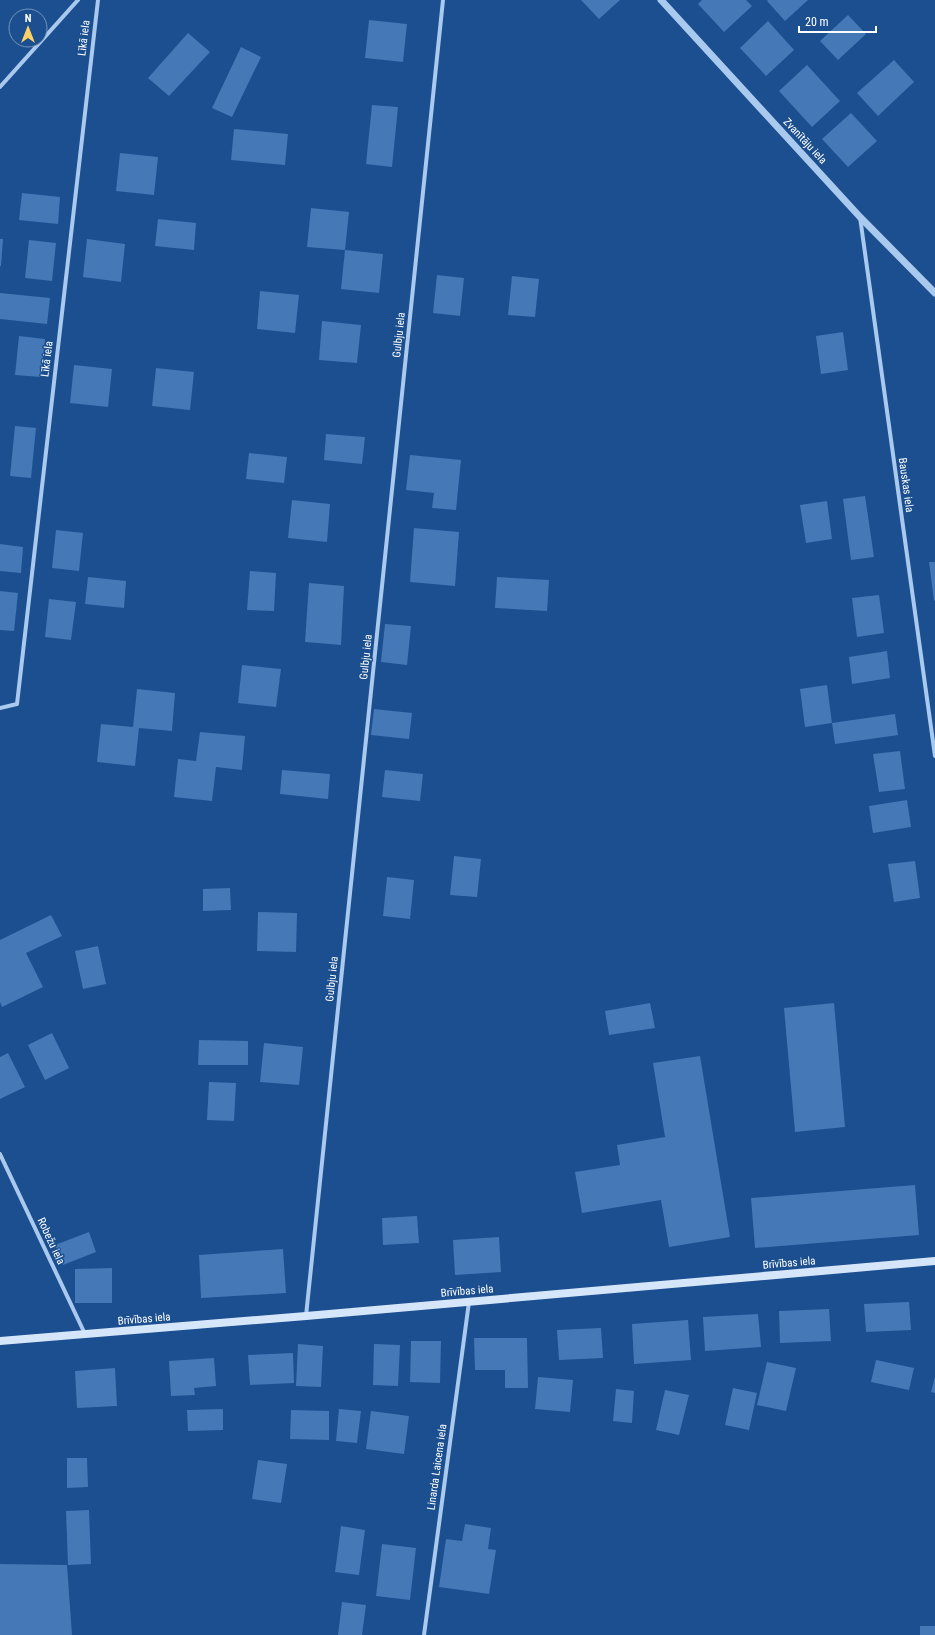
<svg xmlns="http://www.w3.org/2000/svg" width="935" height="1635" viewBox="0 0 935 1635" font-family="'Roboto Condensed',sans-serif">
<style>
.building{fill:#4478b7}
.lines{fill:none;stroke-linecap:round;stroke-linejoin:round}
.minor{stroke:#a9c9ee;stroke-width:4}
.tertiary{stroke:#a9c9ee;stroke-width:7}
.secondary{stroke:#d6e6fa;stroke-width:8}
.labels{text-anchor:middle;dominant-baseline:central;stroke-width:3;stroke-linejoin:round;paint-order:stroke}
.street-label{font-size:11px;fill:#fff;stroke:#1b4f8f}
</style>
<rect width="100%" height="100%" fill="#1b4f8f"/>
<!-- building -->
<path class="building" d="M581 0H620L599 19Z
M702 0H746L752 6 724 32 698 4Z
M768 0H808L785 21 767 1Z
M848 15 866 34 838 60 820 41Z
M369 20 407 24 403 62 365 58Z
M768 21 794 50 766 76 740 48Z
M188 33 210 52 169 96 148 78Z
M241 47 261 57 232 117 212 108Z
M894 60 914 82 878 116 857 93Z
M807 65 840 101 812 127 779 91Z
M372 105 398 107 392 167 366 164Z
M851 113 877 141 848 167 822 139Z
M234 129 288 134 285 165 231 160Z
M120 153 158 157 154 195 116 191Z
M22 193 60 197 58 224 19 220Z
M311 208 349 212 345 250 307 247Z
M158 219 196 223 194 250 155 246Z
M0 239H3L1 266H0Z
M87 239 125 244 121 282 83 277Z
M29 240 56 243 52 281 25 278Z
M345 250 383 254 379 293 341 289Z
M437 275 464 278 460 316 433 313Z
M512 276 539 279 535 317 508 315Z
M260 291 299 295 295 333 257 329Z
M0 293 50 298 47 324 0 319Z
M322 321 361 325 357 363 319 360Z
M843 332 848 370 821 374 816 336Z
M19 336 45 339 41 377 15 375Z
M74 365 112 369 108 407 70 403Z
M156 368 194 372 190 410 152 406Z
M15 426 36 428 31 478 10 476Z
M326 434 365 437 362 464 324 460Z
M249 453 287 457 284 483 246 479Z
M410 455 461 460 456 510 432 508 434 493 406 490Z
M865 496 874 557 851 560 843 499Z
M292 500 330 504 327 542 288 538Z
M827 501 832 539 806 543 800 505Z
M414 528 459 532 455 586 410 582Z
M56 530 83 533 79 571 52 568Z
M0 544 23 547 21 573 0 571Z
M929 562H935V600L934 601Z
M250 571 276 573 274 611 247 610Z
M88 577 126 581 124 608 85 604Z
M497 577 549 580 547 611 495 608Z
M309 583 344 586 341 645 305 642Z
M0 591 18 593 14 631 0 630Z
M879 595 884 633 857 637 852 598Z
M49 599 76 602 71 640 45 637Z
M385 624 411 626 407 665 381 662Z
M887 651 890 678 852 684 849 657Z
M242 665 281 669 276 707 238 703Z
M827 685 832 723 805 727 800 689Z
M137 689 175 693 172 731 139 728 135 766 97 762 101 724 133 727Z
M374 709 412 713 409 739 371 735Z
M895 714 898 735 835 744 832 723Z
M200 732 245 736 242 770 216 767 212 801 174 797 178 759 196 761Z
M900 751 905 789 879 792 873 754Z
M282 770 330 774 328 799 280 794Z
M385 770 423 774 420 801 382 797Z
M907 800 911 827 873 833 869 806Z
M454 856 481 859 477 897 450 895Z
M915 861 920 898 894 902 888 864Z
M387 877 414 880 410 919 383 916Z
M230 888 231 910 203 911V889Z
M258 912 297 913 296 952 257 951Z
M51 915 62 936 26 953 43 987 2 1007 0 1002V940Z
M98 946 106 984 83 989 75 951Z
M650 1003 655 1028 609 1035 605 1011Z
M834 1003 845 1127 795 1132 784 1008Z
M52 1033 69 1068 45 1080 28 1045Z
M199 1040 248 1041V1065H198Z
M264 1043 303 1047 299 1085 260 1082Z
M8 1053 25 1087 0 1099V1057Z
M700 1056 730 1237 669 1247 661 1200 582 1213 575 1172 620 1165 617 1145 665 1137 653 1063Z
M209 1082 236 1083 234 1121 207 1120Z
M915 1185 919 1235 755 1248 751 1198Z
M417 1216 419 1243 383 1245 382 1218Z
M89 1232 96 1252 63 1265 55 1245Z
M499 1237 501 1272 455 1275 453 1240Z
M283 1249 286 1293 201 1298 199 1255Z
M112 1268V1303H75V1269Z
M909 1302 911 1330 866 1332 864 1304Z
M829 1309 831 1341 780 1343 779 1311Z
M758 1314 761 1347 705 1351 703 1317Z
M688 1320 691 1360 634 1364 632 1324Z
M601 1328 603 1358 559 1360 557 1330Z
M474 1338H527L528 1388H505V1370H475Z
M411 1341H441L440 1383 410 1382Z
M298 1344 323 1346 321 1387 296 1386Z
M374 1344 400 1345 398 1386 373 1385Z
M293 1353 294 1383 250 1385 248 1355Z
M214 1358 216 1386 194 1388 195 1395 171 1396 169 1361Z
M876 1360 914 1368 909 1390 871 1382Z
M767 1362 796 1368 786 1411 757 1405Z
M115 1368 117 1406 77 1408 75 1371Z
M538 1377 573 1380 570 1412 535 1409Z
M935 1377V1393L931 1392Z
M733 1388 757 1393 749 1430 725 1425Z
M616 1389 634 1391 632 1423 613 1421Z
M665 1390 689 1395 679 1435 656 1430Z
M223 1409V1430L188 1431 187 1410Z
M339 1409 361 1411 357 1443 336 1441Z
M291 1410 329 1411V1440L290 1439Z
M371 1411 409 1416 404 1454 366 1449Z
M67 1458H87L88 1487 67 1488Z
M258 1460 287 1464 281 1503 252 1499Z
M89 1510 91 1564 68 1565 66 1511Z
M465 1524 491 1528 488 1549 496 1550 489 1594 439 1587 446 1539 462 1541Z
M341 1526 365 1530 359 1575 335 1572Z
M382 1544 416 1548 410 1600 376 1596Z
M0 1564 67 1565 72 1635H0Z
M342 1602 366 1605 362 1635H338Z
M920 1626H935V1635H920Z"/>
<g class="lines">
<!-- minor -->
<path class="minor" d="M0 87 78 0
M860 217 935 756
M0 708 17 704 98 0
M0 1154 85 1334
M306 1316 443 0
M424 1635 469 1302"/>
<!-- tertiary -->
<path class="tertiary" d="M661 0 860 217 935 293"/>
<!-- secondary -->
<path class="secondary" d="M0 1341 306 1316 935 1261"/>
</g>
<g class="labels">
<!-- street labels -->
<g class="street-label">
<text transform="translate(84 38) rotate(-83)">Līkā iela</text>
<text transform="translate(805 141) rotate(47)">Zvanītāju iela</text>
<text transform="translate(399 335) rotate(-84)">Gulbju iela</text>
<text transform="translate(47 359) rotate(-83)">Līkā iela</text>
<text transform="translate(906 485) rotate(82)">Bauskas iela</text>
<text transform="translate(366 657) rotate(-84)">Gulbju iela</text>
<text transform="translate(332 979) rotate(-84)">Gulbju iela</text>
<text transform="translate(51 1241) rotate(65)">Robežu iela</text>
<text transform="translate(789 1263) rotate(-5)">Brīvības iela</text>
<text transform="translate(467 1291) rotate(-5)">Brīvības iela</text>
<text transform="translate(144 1319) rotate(-5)">Brīvības iela</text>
<text transform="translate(437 1467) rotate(-82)">Linarda Laicena iela</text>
</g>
</g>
<!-- north arrow -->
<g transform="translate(28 28)"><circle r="19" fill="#1b4f8f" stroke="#7695bc"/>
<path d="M0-3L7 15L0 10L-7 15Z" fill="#ffd166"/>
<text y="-6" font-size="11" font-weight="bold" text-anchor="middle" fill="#ffffff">N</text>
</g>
<!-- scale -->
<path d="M799 26v6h77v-6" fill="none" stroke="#ffffff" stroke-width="2"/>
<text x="805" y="26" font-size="12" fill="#ffffff" stroke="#1b4f8f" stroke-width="3" paint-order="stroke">20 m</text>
</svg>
